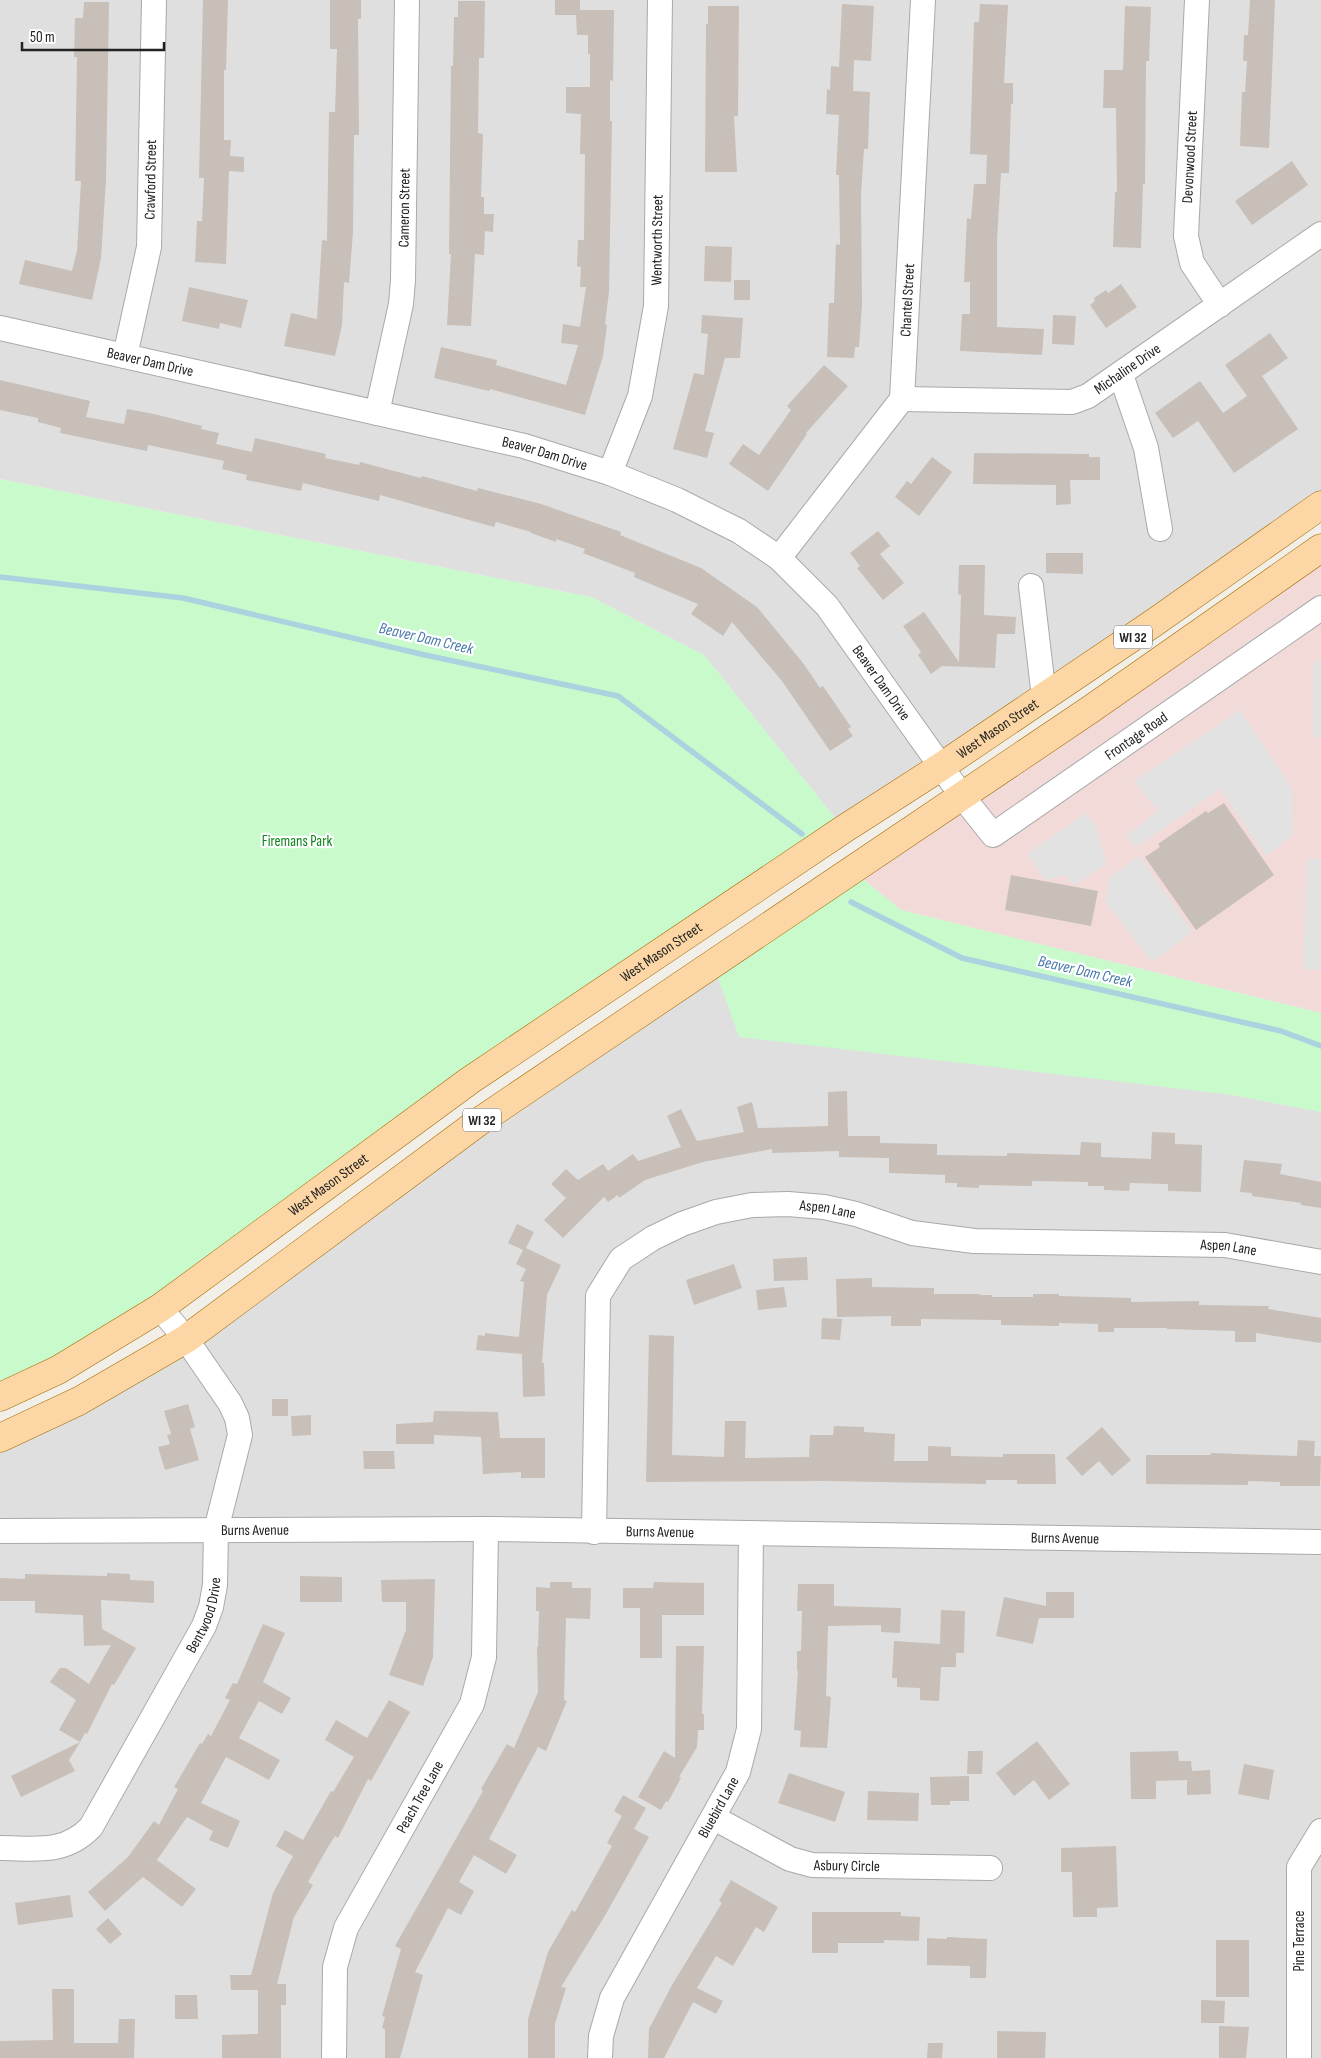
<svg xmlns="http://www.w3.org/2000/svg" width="1321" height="2058" viewBox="0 0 1321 2058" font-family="'Sofia Sans Condensed',sans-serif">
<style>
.residential{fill:#e0dfdf}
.commercial{fill:#f2dad9}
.park{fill:#c8facc}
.parking{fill:#e2e2e2}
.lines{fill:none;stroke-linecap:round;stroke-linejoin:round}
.stream{stroke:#aad3df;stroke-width:5.5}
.building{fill:#c7bfb8}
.minor-casing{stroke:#a9a9a9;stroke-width:26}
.major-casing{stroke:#a06b00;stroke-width:29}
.minor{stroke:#fff;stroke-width:24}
.major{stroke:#fcd6a4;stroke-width:28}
.labels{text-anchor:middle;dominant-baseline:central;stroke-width:4.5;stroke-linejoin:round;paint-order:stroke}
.shield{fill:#fff;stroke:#646464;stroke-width:1}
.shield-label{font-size:14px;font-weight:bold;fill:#222}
.street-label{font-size:15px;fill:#222;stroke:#fff}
.park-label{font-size:15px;fill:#0c8416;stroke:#fff}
.water-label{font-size:16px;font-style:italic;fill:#4a7aab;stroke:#fff}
</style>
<rect width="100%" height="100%" fill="#f2efe9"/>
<!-- residential -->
<path class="residential" d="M0 0H1321V505L844 829 704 655 591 597 0 479Z
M713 964 1233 1095 1321 1112V2058H0V1438L79 1401Z"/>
<!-- commercial -->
<path class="commercial" d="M1321 548V1013L901 910 852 870Z"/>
<!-- park -->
<path class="park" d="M0 479 591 597 704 655 844 829 160 1308 0 1397Z
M852 870 901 910 1321 1013V1112L1233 1095 739 1037 713 964Z"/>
<!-- parking -->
<path class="parking" d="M1321 657V737H1313V663Z
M1240 710 1292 789 1293 835 1266 856 1220 789 1135 848 1126 836 1158 811 1134 781Z
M1086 813 1095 825 1107 864 1076 884H1072L1065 875 1045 880 1027 854Z
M1139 856 1193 932 1152 962 1105 901 1110 877Z
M1307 859H1321V970L1303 969Z"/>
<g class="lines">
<!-- stream -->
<path class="stream" d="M0 577 183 598 425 655 618 696 802 834
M851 902 962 958 1281 1031 1321 1046"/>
</g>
<!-- building -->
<path class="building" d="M203 0H228L226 70H224V140H231L230 156 244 157V172L229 171 226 264 195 262 197 221H202L204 178H199Z
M330 0H361V19H358L359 135H354L353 232 349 283 344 282 342 325 335 356 284 346 291 313 317 319 322 240 327 241 329 112H335L337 49H330Z
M555 0H580V10H614L613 81 610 80V121H612L609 292 605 324 607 325 603 356 585 415 490 389 489 391 434 378 441 347 497 360 496 365 566 385 578 345 561 343 563 324 580 327 586 287H580L581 267 577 266 578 240H584L585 154H580L581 114 566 113V87H590V54H588V35H577L576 15H555Z
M1250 0H1275L1269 148 1240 146 1242 92H1245L1247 61H1243L1244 35H1248Z
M458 1H485L484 58H479L478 133 483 134 481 197H484V214H494L493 232 485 231 484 255 475 254 471 326 447 325 451 254H449L451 66H453L454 17H458Z
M84 2H109L106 179 101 258 92 300 19 284 25 260 72 271 77 251 81 181H75L77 57H74L75 18H83Z
M842 4 874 6 871 61 854 60 853 91 870 92 868 149H864L861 195 862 305 859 347H855L854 358 827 357 829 303H834L836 244 840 245 839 175H836L839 115 826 114 827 89 830 90 831 66 839 67Z
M980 4 1008 5 1004 83H1013V104H1011L1009 173H1001L997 240V327L1044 329 1042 355 960 351 962 314H970V282H964L967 218 971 219 974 184H986L987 155 970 154 974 22H979Z
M708 6H739L738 116H734L737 172H705L706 24H708Z
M1125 6 1151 7 1149 61H1146L1145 184H1143L1141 248 1113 247 1115 192H1117L1116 108H1103L1104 70H1123Z
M1292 161 1308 185 1252 225 1235 201Z
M705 246 732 247 731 282 704 281Z
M734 280H750V300H734Z
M1121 284 1137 307 1106 328 1090 305 1095 301 1094 298 1106 290 1108 293Z
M189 287 248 300 241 328 220 323 219 329 182 321Z
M702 315 743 318 740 358H725L705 431 714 433 707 458 673 449 694 373 704 375 708 334 701 333Z
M1053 315 1076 316 1074 345 1052 344Z
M1270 333 1288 358 1262 376 1298 429 1234 473 1198 421 1173 438 1155 413 1200 381 1223 413 1247 396 1225 365Z
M824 365 848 386 806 433 807 434 768 491 729 464 743 444 759 455 791 410 787 406Z
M0 380 90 401 86 417 124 424 127 409 154 414 202 426 201 429 219 433 216 444 252 452 255 438 326 454 325 458 359 465 360 462 421 478 422 476 477 491 478 488 541 504 621 532 620 535 701 568 757 607 803 663 820 688 823 686 851 727 848 729 853 736 830 751 782 681 732 622 723 636 691 614 698 604 634 577 635 573 583 553 585 549 556 539V542L531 533V532L496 522 494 527 380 495 379 501 303 483 301 491 246 480 247 475 222 469 224 461 148 445 147 451 60 433 61 428 38 422V418L0 410Z
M974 453 1089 454V457H1100V480H1070L1071 504 1056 505V485L973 484Z
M932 457 952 472 919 516 895 497 907 481 911 484Z
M878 531 890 546 880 554 904 583 883 600 857 568 860 566 850 553Z
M1046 553H1083V574L1046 573Z
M959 565H985L984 615 1016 617 1015 634H997L995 668 942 666 931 674 918 655 921 652 903 626 924 612 959 662 961 595 958 594Z
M1224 803 1274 875 1196 930 1145 857 1160 847 1158 844 1171 835 1206 811 1208 813Z
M1011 875 1098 891 1091 926 1005 910Z
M847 1091 848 1136H880V1143L937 1144V1155L1007 1156V1153L1080 1155 1081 1142 1101 1143V1157L1151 1159 1152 1132 1175 1133V1144L1202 1145 1201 1192 1168 1191V1184L1130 1183 1129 1191 1104 1190V1186H1088V1182L1032 1181V1186L979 1185V1188L957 1187V1183H945V1175L889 1173V1158L839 1157V1151L772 1153V1149L703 1162 645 1180 619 1198 618 1195 608 1202 604 1197 563 1238 544 1220 566 1198 551 1184 566 1169 578 1180 603 1164 608 1171 633 1154 638 1161 681 1147 667 1116 681 1109 697 1141 744 1132 737 1107 752 1102 758 1128 828 1126V1092Z
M1244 1160 1282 1164 1280 1174 1321 1182V1208L1301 1205V1203L1252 1196V1193L1240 1192Z
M517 1224 534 1232 526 1248 561 1265 547 1295 542 1363H544L545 1396 523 1397 522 1354 476 1350 478 1335 485 1336V1333L519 1337 524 1282 520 1281 526 1269 516 1264 523 1250 508 1243Z
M807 1257 808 1280 774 1281 773 1259Z
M734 1264 742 1288 694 1305 686 1280Z
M872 1278V1287L934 1288V1294H980V1295H992V1297H1033V1294H1059V1296L1131 1298V1302L1199 1301V1305L1269 1306 1268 1309 1321 1318V1343L1256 1333V1342H1235V1331L1167 1329V1328H1114V1332H1098V1324L1059 1323V1326L1001 1325V1320L921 1319V1326H891V1316L837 1317 836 1279Z
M784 1287 787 1307 758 1310 756 1290Z
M822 1318 842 1319 840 1340 821 1339Z
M649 1335 674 1336 672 1455 724 1457 725 1421H746L745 1458 809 1457 810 1435H833L834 1426 864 1427V1432L895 1434 894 1461H928V1446L951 1447V1456L1003 1457V1454H1055L1056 1484H1017V1480H986V1484L826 1481 646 1482Z
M272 1399H288V1416H272Z
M188 1404 195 1427 190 1429 199 1460 165 1470 158 1447 170 1444 167 1435 171 1434 164 1411Z
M434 1411 498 1412 500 1438H545V1478H521V1472L483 1474 481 1437 434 1435V1444H396V1424L433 1422Z
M311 1415V1435L292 1436 291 1416Z
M1102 1427 1131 1460 1112 1476 1099 1461 1082 1476 1066 1458Z
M1298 1440 1315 1441 1314 1456H1321L1320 1486H1280V1482L1248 1481V1485L1146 1484V1455H1211V1453L1297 1456Z
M363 1451H394L395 1469H364Z
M107 1573 130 1574V1580L154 1581V1603L101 1600 102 1629 136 1648 114 1685 112 1684 87 1734 85 1733 80 1742 59 1730 76 1700 50 1682 60 1668H66L89 1684 111 1645 84 1646 83 1615 35 1613V1601H0V1578L25 1579V1574L107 1576Z
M300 1576 342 1577V1602H300Z
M435 1579 433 1657 423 1686 389 1675 406 1630V1602H382L381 1580Z
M550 1582H572V1588H591L590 1619 566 1618 564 1700 567 1701 546 1751 538 1747 489 1839 517 1855 506 1874 474 1855 459 1882 474 1891 461 1915 448 1908 415 1972 423 1975 400 2058H385V2029L382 2028 385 2017 382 2016 401 1949 395 1946 483 1791 481 1789 507 1744 514 1748 538 1692 537 1647H538L539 1611H536V1587L550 1588Z
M654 1582 704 1583V1615H662V1658H640V1608H623V1588H653Z
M798 1584H834V1606L901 1608 900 1633 881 1632V1625L828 1626 826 1696 831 1697 827 1748 800 1747 801 1731 794 1730 798 1671H797V1651H801L802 1611H797Z
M1046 1592H1074V1618H1039L1033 1644 996 1636 1004 1597 1046 1606Z
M941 1610 965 1611 964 1653H956V1667H941L939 1701 920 1700V1688L897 1687V1678H892L894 1641 940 1644Z
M263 1624 285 1633 263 1682 291 1698 282 1714 259 1701 239 1738 280 1760 269 1780 226 1757 201 1803 240 1821 228 1848 209 1840 213 1831 187 1817 157 1860 196 1889 182 1907 143 1877 105 1911 88 1892 128 1857 154 1821 159 1825 178 1789 174 1787 183 1772 200 1743 202 1744 208 1734 211 1736 230 1700 225 1698 233 1683 237 1684Z
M676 1646H704L702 1714H704V1730H698L697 1747 679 1777 681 1778 668 1802 666 1801 661 1810 638 1797 664 1751 675 1758Z
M389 1700 410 1712 371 1781 368 1779 338 1838 335 1836 328 1847 308 1882 313 1885 294 1917 277 1984H286V2005H281V2058H222V2035L258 2034V1990H231L230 1975H251L273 1893 293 1856 276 1846 285 1830 303 1840 331 1791 333 1792 354 1757 325 1740 336 1720 367 1738Z
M1037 1741 1070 1784 1049 1800 1034 1780 1014 1796 996 1773Z
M80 1742 69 1760 75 1771 21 1797 11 1776Z
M968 1751H983L982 1774H967Z
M1178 1751 1179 1761H1191L1192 1771 1210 1770 1211 1794 1187 1795V1780L1156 1781V1799H1131L1130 1752Z
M1244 1764 1274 1770 1269 1800 1238 1794Z
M789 1773 845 1792 835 1822 778 1803Z
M969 1776V1801H950V1805H931L930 1777Z
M868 1791 919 1793 918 1821 867 1820Z
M623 1795 646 1808 634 1829 649 1837 606 1914 561 1987 566 1988 555 2024V2058H528V2019L548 1952 572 1910 575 1912 612 1846 607 1843 622 1816 614 1811Z
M1116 1846 1118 1907 1097 1908V1917H1073L1072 1872H1061V1848Z
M731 1880 778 1907 764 1932 756 1927 733 1966 716 1956 697 1988 723 2001 716 2014 693 2002 664 2058H648L649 2029 672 1985 722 1903 719 1901Z
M70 1895 73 1917 18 1925 15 1903Z
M812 1912H901V1916L920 1917 919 1941 884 1940V1943H838V1953H812Z
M108 1918 122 1934 110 1944 96 1929Z
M947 1937 987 1939 986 1978H970V1966L927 1965V1938L947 1939Z
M1216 1940H1249V1997H1216Z
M52 1989H74V2043H118L119 2019H135L134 2058H0V2041L53 2040Z
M175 1995H197L198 2019H175Z
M1201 2000 1225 2001 1224 2023H1201Z
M1219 2026 1249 2027 1246 2058H1219Z
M997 2031 1046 2032 1045 2058H997Z
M928 2043H943L942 2058H927Z"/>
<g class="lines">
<!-- minor casing -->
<g class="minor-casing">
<g id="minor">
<path d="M1197 0 1186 236 1192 263 1220 305"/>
<path id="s1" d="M0 328 524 446 610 473 677 500 739 531 779 558 827 606 962 796 993 835 1321 608"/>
<path id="s2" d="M125 356 149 247 154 0"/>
<path d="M1121 375 1146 448 1160 529"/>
<path id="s3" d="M902 399 1072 402 1088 396 1321 234"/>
<path id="s4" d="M377 413 401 304 403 280 407 0"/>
<path id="s5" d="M610 473 640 396 656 306 660 0"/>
<path id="s6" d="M779 558 902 399 923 0"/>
<path d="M1031 586 1044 697"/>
<path id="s7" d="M0 1531 486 1529 1321 1542"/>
<path id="s8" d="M594 1532 598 1296 621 1259 653 1238 682 1224 716 1212 752 1205 788 1204 824 1207 856 1214 912 1233 974 1241 1225 1245 1321 1262"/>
<path id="s9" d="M714 1818 790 1859 812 1865 990 1868"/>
<path id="s10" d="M0 1848C35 1848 64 1855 91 1827L204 1626 211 1607 215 1585 216 1530 240 1435 237 1418 230 1403 186 1339 160 1308"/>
<path id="s11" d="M334 2058 335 1967 346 1928 472 1704 484 1657 486 1529"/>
<path id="s12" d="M600 2058 601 2036 612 1998 738 1772 749 1729 751 1533"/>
<path d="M1299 2058V1867L1321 1831"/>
</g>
</g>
<!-- major casing -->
<g class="major-casing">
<g id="major">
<path id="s13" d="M0 1397 58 1370 160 1308 469 1081 844 829 942 766 1155 622 1321 505"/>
<path d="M0 1438 79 1401 186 1339 477 1123 1091 709 1321 548"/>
</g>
</g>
<!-- minor -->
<use href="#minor" class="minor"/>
<!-- major -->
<use href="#major" class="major"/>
</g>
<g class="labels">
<!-- shield labels -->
<g class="shield">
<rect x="1114" y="625.5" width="38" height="23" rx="4"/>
<rect x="463" y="1108.5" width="38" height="23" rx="4"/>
</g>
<g class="shield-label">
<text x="1133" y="637">WI 32</text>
<text x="482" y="1120">WI 32</text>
</g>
<!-- street labels -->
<g class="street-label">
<text transform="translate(1190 157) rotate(-87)">Devonwood Street</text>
<text stroke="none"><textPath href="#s2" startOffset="179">Crawford Street</textPath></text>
<text stroke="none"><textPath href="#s4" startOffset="208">Cameron Street</textPath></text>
<text stroke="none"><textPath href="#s5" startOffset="240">Wentworth Street</textPath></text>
<text stroke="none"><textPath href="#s6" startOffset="300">Chantel Street</textPath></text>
<text stroke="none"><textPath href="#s1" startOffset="154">Beaver Dam Drive</textPath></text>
<text stroke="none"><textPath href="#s3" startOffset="235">Michaline Drive</textPath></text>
<text stroke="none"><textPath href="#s1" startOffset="559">Beaver Dam Drive</textPath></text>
<text stroke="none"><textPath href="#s1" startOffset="979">Beaver Dam Drive</textPath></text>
<text stroke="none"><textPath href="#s13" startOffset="1202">West Mason Street</textPath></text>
<text stroke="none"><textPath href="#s1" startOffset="1342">Frontage Road</textPath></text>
<text stroke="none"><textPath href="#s13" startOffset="798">West Mason Street</textPath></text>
<text stroke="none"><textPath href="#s13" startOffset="392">West Mason Street</textPath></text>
<text stroke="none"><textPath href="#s8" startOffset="499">Aspen Lane</textPath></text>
<text stroke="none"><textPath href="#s8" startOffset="904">Aspen Lane</textPath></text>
<text stroke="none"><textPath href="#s7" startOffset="255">Burns Avenue</textPath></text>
<text stroke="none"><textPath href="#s7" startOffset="660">Burns Avenue</textPath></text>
<text stroke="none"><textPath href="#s7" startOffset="1065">Burns Avenue</textPath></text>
<text stroke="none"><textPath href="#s10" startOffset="338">Bentwood Drive</textPath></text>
<text stroke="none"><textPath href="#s11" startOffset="282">Peach Tree Lane</textPath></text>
<text stroke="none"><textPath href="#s12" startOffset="280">Bluebird Lane</textPath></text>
<text stroke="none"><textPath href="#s9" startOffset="144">Asbury Circle</textPath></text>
<text transform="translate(1299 1941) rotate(-90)">Pine Terrace</text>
</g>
<!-- park labels -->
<g class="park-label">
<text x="297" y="841">Firemans Park</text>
</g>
<!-- water labels -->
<g class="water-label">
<text transform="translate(426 639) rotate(13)">Beaver Dam Creek</text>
<text transform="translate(1085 972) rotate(13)">Beaver Dam Creek</text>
</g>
</g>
<!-- scale -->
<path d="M22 42v8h142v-8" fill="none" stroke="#222222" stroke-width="2.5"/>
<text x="30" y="42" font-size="15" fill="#222222" stroke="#ffffff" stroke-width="4" paint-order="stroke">50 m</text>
</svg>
